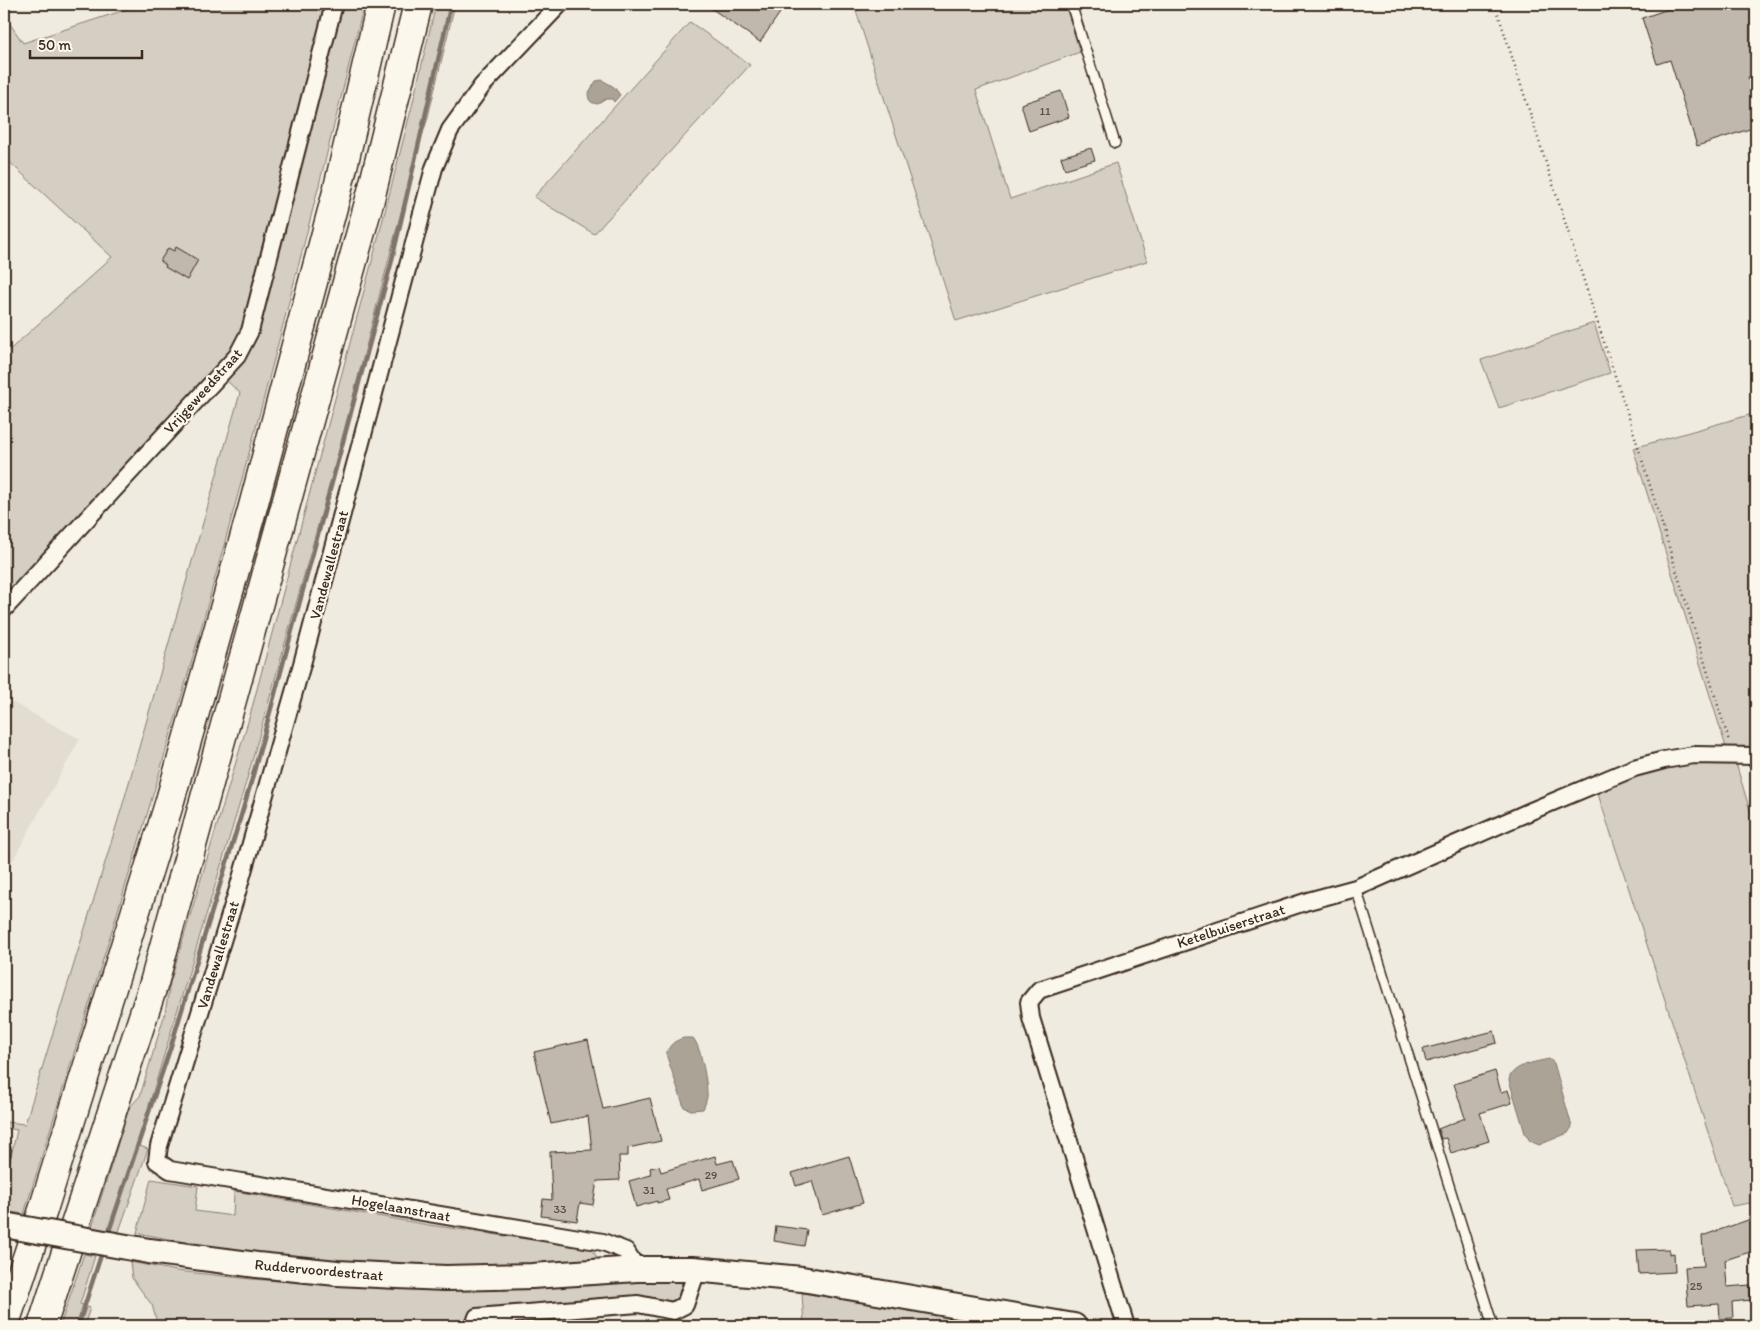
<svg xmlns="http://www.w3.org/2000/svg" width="1760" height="1330" viewBox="0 0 1760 1330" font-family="Itim,sans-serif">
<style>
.built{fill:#e2dcd1}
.green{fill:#d5cec3;stroke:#887c70}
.water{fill:#aca397;stroke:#7f7367}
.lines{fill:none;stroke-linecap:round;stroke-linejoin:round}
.stream{stroke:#7f7367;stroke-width:4.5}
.building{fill:#c0b8ad;stroke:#3b2a1e}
.lane-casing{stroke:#3b2a1e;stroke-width:12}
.street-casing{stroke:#3b2a1e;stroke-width:20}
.secondary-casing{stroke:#3b2a1e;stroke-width:28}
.highway-casing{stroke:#3b2a1e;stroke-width:31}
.path{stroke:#3b2a1e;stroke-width:2.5;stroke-dasharray:1 4;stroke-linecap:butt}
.lane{stroke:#fbf7ec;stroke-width:9}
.street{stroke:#fbf7ec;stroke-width:16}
.secondary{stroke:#fbf7ec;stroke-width:24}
.highway{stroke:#fbf7ec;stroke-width:28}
.secondary-bridge-casing{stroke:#3b2a1e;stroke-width:28;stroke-linecap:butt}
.secondary-bridge{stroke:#fbf7ec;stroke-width:24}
.labels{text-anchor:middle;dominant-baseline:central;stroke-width:4.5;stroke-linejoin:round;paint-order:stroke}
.number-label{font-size:12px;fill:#5c4e42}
.street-label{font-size:15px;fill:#3b2a1e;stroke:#fbf7ec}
</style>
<rect width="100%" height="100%" fill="#f0ebe0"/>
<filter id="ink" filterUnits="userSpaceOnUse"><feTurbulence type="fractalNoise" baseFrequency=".02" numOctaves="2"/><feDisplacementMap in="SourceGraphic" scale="10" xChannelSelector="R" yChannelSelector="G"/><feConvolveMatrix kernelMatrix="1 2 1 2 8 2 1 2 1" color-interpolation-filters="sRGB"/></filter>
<g filter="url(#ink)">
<!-- built -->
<path class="built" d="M4 698 80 739 4 876Z"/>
<!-- green -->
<path class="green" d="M143 4H328L241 329 231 353 4 598V355L112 257 4 157V15L23 43Z
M337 4H364C312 217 257 429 198 639 144 832 83 1023 24 1214L4 1211V1177L11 1156 17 1130 6 1128 7 1122 25 1124 122 807 240 393 226 380 245 357Z
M436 4H455L427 121 417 151 338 454 247 779 137 1145 148 1149 118 1234 92 1227 129 1108 140 1096 165 1013 170 983 250 715 375 250 413 102Z
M876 4H1065L1080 52 976 90 1010 199 1116 163 1147 261 956 321 856 11Z
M690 22 750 65 594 234 534 197Z
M1594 323 1610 373 1499 408 1481 360Z
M1756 413V749L1726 747 1633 448Z
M1735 760 1756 831V1202L1732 1206 1596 788 1672 762Z
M151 1179 198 1186 195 1211 233 1216 234 1191 429 1225 589 1248 596 1255 592 1263 462 1269 275 1259 137 1233Z
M84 1254 95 1256 80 1304 90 1308 84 1326H60Z
M130 1262 177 1271 251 1279 381 1288 447 1290 677 1280 682 1284 678 1297 668 1303 467 1326H158L152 1305 132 1278Z
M802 1293 941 1315 955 1320 958 1326H804Z"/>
<!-- water -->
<path class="water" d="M602 80 614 87 620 95 614 102 612 99H606L598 104C590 103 589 101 588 94L596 81Z
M684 1038H693C701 1046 708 1086 707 1097 706 1101 705 1105 703 1109L691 1110 684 1107 666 1054C670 1044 674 1041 684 1038Z
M1549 1059 1554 1063 1572 1127 1568 1133 1539 1145 1530 1141 1525 1133 1509 1080C1511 1065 1536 1062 1549 1059Z"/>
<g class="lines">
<!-- stream -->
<path class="stream" d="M107 1237 170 1049 250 786 391 264 451 4
M78 1326 103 1249"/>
</g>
<!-- building -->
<path class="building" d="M705 4H786L760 42Z
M1683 4H1751L1752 8 1756 7V74L1748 77 1756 105V127L1697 146 1670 60 1657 64 1642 18Z
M1061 91 1069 117 1029 131 1021 104Z
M1091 148 1095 160 1065 169 1061 157Z
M176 247 198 260 187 280 165 267 166 265 160 261 168 248 174 251Z
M1494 1031 1497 1043 1426 1062 1423 1049Z
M588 1040 603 1109 650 1098 661 1141 628 1148V1156H619L620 1180 597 1181 593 1205 580 1203 577 1221 541 1216 543 1199 552 1200 550 1152 592 1150 588 1116 551 1124 534 1052Z
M1495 1071 1501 1092 1508 1090 1512 1103 1480 1113 1489 1141 1451 1153 1446 1138 1441 1139 1438 1129 1465 1118 1454 1084Z
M715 1156 717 1164 733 1160 739 1179 702 1190 699 1179 666 1189 669 1200 657 1203V1201L636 1207 629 1181 651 1175 650 1168 659 1166 661 1172Z
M849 1156 863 1203 822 1215 812 1181 796 1186 792 1173Z
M1751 1219 1756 1237V1250L1725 1260 1727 1287 1750 1285 1751 1300 1732 1302 1733 1318 1720 1319 1719 1304 1688 1306 1685 1267 1704 1266 1702 1236Z
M776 1226 807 1230 804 1246 774 1241Z
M1669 1249V1254L1674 1253 1675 1272 1639 1274 1637 1250Z"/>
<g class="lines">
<!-- lane casing -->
<g class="lane-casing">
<path id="lane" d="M1071 4 1115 143
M1356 888 1493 1326
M4 1147 6 1150 4 1163"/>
</g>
<!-- street casing -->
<g class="street-casing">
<path id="street" d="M560 4 482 86 450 130 434 168 302 664 238 889 159 1146 157 1161 170 1170 603 1242 626 1251 637 1269
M4 609 237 356 250 331 334 4
M474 1326 477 1317 638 1304 673 1311 685 1305 694 1279 693 1269
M1126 1326 1031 1018 1029 1002 1039 990 1308 901 1356 888 1531 811 1634 768 1664 760 1694 755 1756 756"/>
</g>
<!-- secondary casing -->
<g class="secondary-casing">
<path id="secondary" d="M149 1251 257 1265 337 1273 398 1276 446 1278 532 1276 637 1269H693L802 1279 1074 1326"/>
</g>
<!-- highway casing -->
<g class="highway-casing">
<path id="highway" d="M4 1326 43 1210 169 804 252 510 337 192 381 4
M42 1326 154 983 370 199 418 4"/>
</g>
<!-- path -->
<path class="path" d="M1495 4 1592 306 1631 424 1729 741"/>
<!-- lane -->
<use href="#lane" class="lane"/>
<!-- street -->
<use href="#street" class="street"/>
<!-- secondary -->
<use href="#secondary" class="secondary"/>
<!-- highway -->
<use href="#highway" class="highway"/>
<!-- secondary-bridge casing -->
<g class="secondary-bridge-casing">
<path id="secondary-bridge" d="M4 1225 149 1251"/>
</g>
<!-- secondary-bridge -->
<use href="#secondary-bridge" class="secondary-bridge"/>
</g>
</g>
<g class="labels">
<!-- number labels -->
<g class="number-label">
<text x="1045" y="111">11</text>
<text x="711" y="1175">29</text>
<text x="649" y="1190">31</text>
<text x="560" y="1209">33</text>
<text x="1696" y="1286">25</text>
</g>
<!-- street labels -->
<g class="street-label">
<text transform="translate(203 391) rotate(-48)">Vrijgeweedstraat</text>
<text transform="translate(329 565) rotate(-75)">Vandewallestraat</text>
<text transform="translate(1231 926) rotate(-18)">Ketelbuiserstraat</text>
<text transform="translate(218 955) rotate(-73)">Vandewallestraat</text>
<text transform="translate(401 1208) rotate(10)">Hogelaanstraat</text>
<text transform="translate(319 1270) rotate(5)">Ruddervoordestraat</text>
</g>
</g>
<!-- margin -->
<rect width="1760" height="1330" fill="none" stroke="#fbf7ec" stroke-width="20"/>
<rect x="10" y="10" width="1740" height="1310" fill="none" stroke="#3b2a1e" stroke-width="2" filter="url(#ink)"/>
<!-- scale -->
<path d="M30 50v8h112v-8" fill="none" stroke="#3b2a1e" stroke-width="2.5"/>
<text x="38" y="50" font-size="15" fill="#3b2a1e" stroke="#fbf7ec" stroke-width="4" paint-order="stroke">50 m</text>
</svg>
